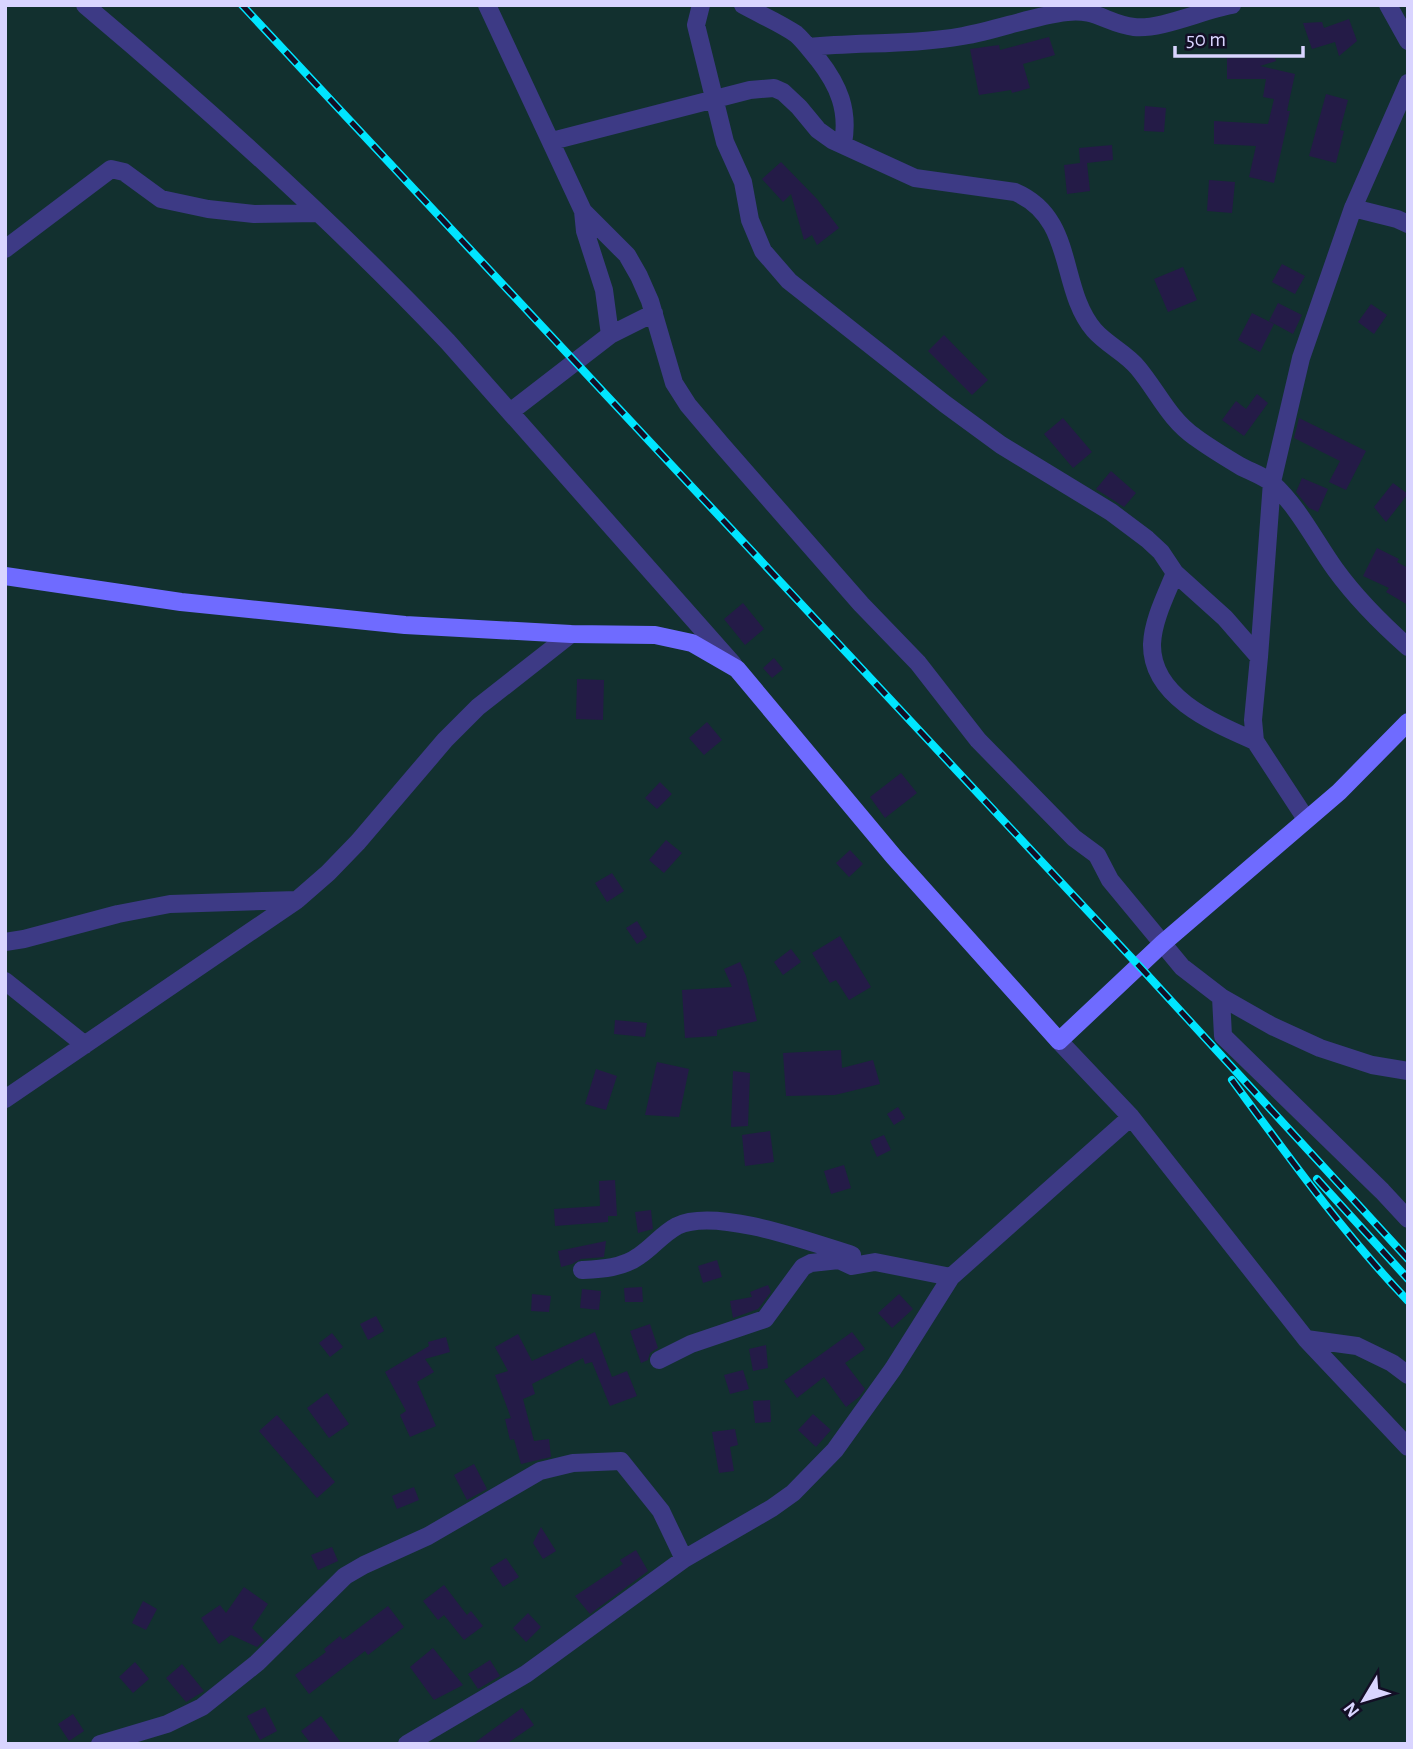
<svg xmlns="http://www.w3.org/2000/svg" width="1413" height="1749" viewBox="0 0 1413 1749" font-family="'Alegreya Sans',sans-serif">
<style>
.green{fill:#12302f}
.building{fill:#241b47}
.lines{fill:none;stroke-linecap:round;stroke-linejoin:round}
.street{stroke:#3d3a85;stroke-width:18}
.secondary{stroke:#6f6bff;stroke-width:18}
.rail-casing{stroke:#00e5ff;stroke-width:8}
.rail{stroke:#130f26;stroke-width:5;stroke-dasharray:16;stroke-linecap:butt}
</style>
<rect width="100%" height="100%" fill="#130f26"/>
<!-- green -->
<path class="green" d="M5 5H1408V1744H5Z"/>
<!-- building -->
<path class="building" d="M1349 19 1357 41 1339 56 1335 42 1312 49 1303 23 1322 22 1324 28Z
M1049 37 1055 55 1023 64 1030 88 1012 93 1011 90 979 95 970 49 999 45 1000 50Z
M1227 58H1275L1276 61 1260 66 1295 74 1287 111H1290L1274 183 1249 177 1256 146 1214 144V121L1268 124 1274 99 1263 97 1266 79H1227Z
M1326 94 1348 100 1340 130 1344 131 1336 163 1309 156Z
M1145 106 1166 108 1164 132 1144 131Z
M1112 145 1113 160 1087 163 1090 191 1067 194 1064 165 1080 163 1079 148Z
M781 162 817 199 839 228 817 245 812 235 804 240 791 194 783 202 762 179Z
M1209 180 1235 182 1232 213 1207 211Z
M1282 264 1305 276 1295 294 1272 282Z
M1183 267 1197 300 1168 312 1154 279Z
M1278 303 1302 315 1293 334 1269 321Z
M1371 304 1387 315 1374 334 1358 322Z
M1252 313 1274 324 1260 352 1238 340Z
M944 335 988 380 972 395 928 351Z
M1257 394 1268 403 1244 436 1222 420 1236 401 1246 409Z
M1063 418 1092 452 1073 468 1044 434Z
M1299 418 1366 451 1346 490 1329 482 1340 461 1294 438Z
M1111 471 1136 493 1124 507 1096 489Z
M1302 478 1328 489 1318 512 1309 508 1296 492Z
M1393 483 1408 494 1386 522 1374 507Z
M1377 548 1399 559 1397 562 1408 568V605L1386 592 1389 588 1363 576Z
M743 603 764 629 745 645 724 619Z
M774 658 783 669 772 678 763 668Z
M577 679 604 680 603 720 576 719Z
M707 722 722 740 704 755 689 738Z
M901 773 917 793 885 818 870 797Z
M660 782 672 794 657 809 645 798Z
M666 840 682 853 664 873 649 860Z
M850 850 863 864 849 877 836 863Z
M612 873 624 891 607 902 595 883Z
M637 921 647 937 637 944 626 928Z
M840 936 871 987 849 1000 836 980 830 983 812 953Z
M791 949 801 962 783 975 774 962Z
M740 962 746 976 757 1021 717 1030V1036L685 1038 682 990 732 987 724 969Z
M615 1020 647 1023 645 1037 614 1034Z
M841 1050 842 1068 873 1060 880 1084 835 1095 786 1096 783 1053Z
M657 1062 689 1069 679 1117 645 1115Z
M596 1069 617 1076 606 1110 585 1104Z
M733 1071 750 1073 748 1126 731 1127Z
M898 1107 905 1118 894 1125 887 1114Z
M770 1131 774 1162 745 1166 742 1135Z
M884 1135 891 1150 877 1157 870 1141Z
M844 1165 851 1188 831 1194 824 1171Z
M615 1180 617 1216H608V1222L555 1226 554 1209 600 1206 599 1181Z
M651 1210 653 1229 638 1233 635 1212Z
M606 1241 604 1257 581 1259 572 1264 561 1267 558 1251Z
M717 1260 722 1277 703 1283 698 1266Z
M768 1285 771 1292 758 1309 733 1318 730 1301 752 1297 750 1292Z
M642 1287 643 1302H625L624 1288Z
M582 1289 601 1291 599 1310 580 1308Z
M532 1294 551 1296 549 1312 531 1311Z
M899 1294 913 1309 892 1328 878 1313Z
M376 1316 384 1331 368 1340 360 1324Z
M650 1324 658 1348 650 1353 648 1360 641 1363 630 1331Z
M595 1332 612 1377 627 1371 637 1396 610 1406 592 1362 585 1364 583 1358 532 1384 535 1394 523 1399 534 1441 549 1439 551 1457 521 1464 514 1439 510 1440 505 1419 511 1418 495 1375 508 1371 495 1347 518 1334 532 1361Z
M852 1332 865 1349 845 1363 865 1389 859 1397 846 1407 824 1377 797 1398 784 1381Z
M332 1333 343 1347 330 1357 319 1343Z
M446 1337 450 1352 425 1359 434 1372 417 1382 436 1426 410 1437 400 1415 406 1411 385 1372 429 1346 428 1342Z
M766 1345 768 1368 753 1371 749 1349Z
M743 1370 749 1389 730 1394 724 1375Z
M327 1393 349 1424 329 1438 307 1408Z
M770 1400 771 1422 755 1423 753 1401Z
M813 1414 831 1430 816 1447 798 1430Z
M277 1415 335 1482 317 1498 259 1431Z
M735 1429 738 1445 730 1447 734 1471 719 1473 712 1432Z
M474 1464 487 1489 467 1500 454 1475Z
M414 1487 419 1500 397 1509 392 1496Z
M541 1527 556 1551 543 1559 533 1543Z
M332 1547 338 1561 318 1570 311 1555Z
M636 1550 648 1571 590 1614 575 1596 623 1564 620 1560Z
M506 1558 519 1577 503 1587 490 1568Z
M444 1585 467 1615 471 1611 483 1626 464 1640 444 1615 438 1620 423 1601Z
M244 1587 268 1604 252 1628 264 1640 257 1647 231 1635 219 1644 201 1618 220 1605 226 1613Z
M143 1601 157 1609 146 1630 132 1623Z
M388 1606 404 1627 368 1655 365 1651 309 1694 295 1675 326 1652 324 1649 340 1636 343 1640Z
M528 1613 541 1627 526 1642 513 1628Z
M433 1648 463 1685 434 1700 410 1667Z
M490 1660 500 1676 478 1689 468 1674Z
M135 1662 149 1679 133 1693 119 1677Z
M182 1664 204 1691 186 1702 166 1678Z
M265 1707 277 1731 260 1740 247 1716Z
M522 1708 534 1725 506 1744H473Z
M73 1714 84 1731 69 1741 58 1724Z
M321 1716 342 1744H311L301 1731Z"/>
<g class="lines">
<!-- street -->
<path class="street" d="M85 5C212 112 334 222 448 342L733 664
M487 5 583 211 627 255 639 276 650 301 674 383 688 405 721 444 861 604 918 663 978 740 1074 838 1097 855 1110 880 1182 967 1221 997 1272 1026 1320 1048 1372 1065 1408 1071
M701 5 696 25 725 142 743 182 750 220 763 251 789 281 945 404 1001 445 1111 512 1147 539 1161 552 1175 573 1225 618 1259 657 1253 720 1255 741 1306 819
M743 5C761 15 780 23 796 34 804 41 811 51 818 59 839 86 849 110 843 144
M1388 5 1408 41
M809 47C860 42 912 45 963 36 998 30 1032 16 1067 12 1095 8 1108 24 1134 27 1161 30 1203 10 1232 5
M552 141 750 90 774 88 783 92 799 107 818 130 832 140 915 178 1015 192C1076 218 1058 287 1094 330 1107 345 1126 353 1138 368 1158 392 1169 419 1195 437 1210 448 1225 457 1240 466 1251 472 1264 476 1273 484 1299 508 1315 541 1335 569 1356 598 1382 624 1408 647
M1353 208 1397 219 1408 224
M583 211 585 231 604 290 610 335
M5 249 111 169 124 172 161 199 208 209 254 214 318 213
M510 412 610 335 654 313
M1175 573C1166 595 1153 620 1152 644 1151 697 1214 723 1255 741
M1259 657 1272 482 1301 358 1353 208 1408 83
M5 942 24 939 118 914 170 904 297 900
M5 981 85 1045
M1221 997 1223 1036 1382 1191 1408 1219
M1059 1041 1131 1117 1306 1339 1408 1447
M5 1099 297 900 328 873 358 842 445 740 478 707 571 634
M582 1270C601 1269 623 1268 639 1256 653 1247 662 1234 677 1226 715 1207 811 1242 852 1255
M1306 1339 1357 1346 1392 1363 1408 1375
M659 1360 691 1344 765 1319 803 1267 811 1263 839 1260 852 1266 875 1262 951 1277 1131 1117
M100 1744 167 1724 202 1707 257 1663 345 1576 364 1565 428 1536 540 1471 573 1463 621 1461 661 1511 684 1559
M407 1744 526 1674 684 1559 772 1508 793 1493 835 1450 893 1369 951 1277"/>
<!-- secondary -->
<path class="secondary" d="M5 576 181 602 405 625 571 634 655 635 692 643 737 669 894 857 1059 1041 1163 943 1339 792 1408 722"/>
<!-- rail casing -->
<g class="rail-casing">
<path id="rail" d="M242 5 1141 968 1408 1259
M1232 1080C1288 1156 1343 1233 1408 1301
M1317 1179 1408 1279"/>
</g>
<!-- rail -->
<use href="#rail" class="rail"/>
</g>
<!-- border -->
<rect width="1413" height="1749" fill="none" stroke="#d9d4ff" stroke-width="14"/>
<!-- north arrow -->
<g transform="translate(1364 1700) rotate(232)" stroke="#130f26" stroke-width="5" paint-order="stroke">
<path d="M0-5L12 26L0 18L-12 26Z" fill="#d9d4ff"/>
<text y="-10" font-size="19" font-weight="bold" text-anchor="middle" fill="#d9d4ff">N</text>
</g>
<!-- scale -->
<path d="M1175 46v10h128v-10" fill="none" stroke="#d9d4ff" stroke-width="3.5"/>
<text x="1186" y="46" font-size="21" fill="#d9d4ff" stroke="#130f26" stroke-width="5" paint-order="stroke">50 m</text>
</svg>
